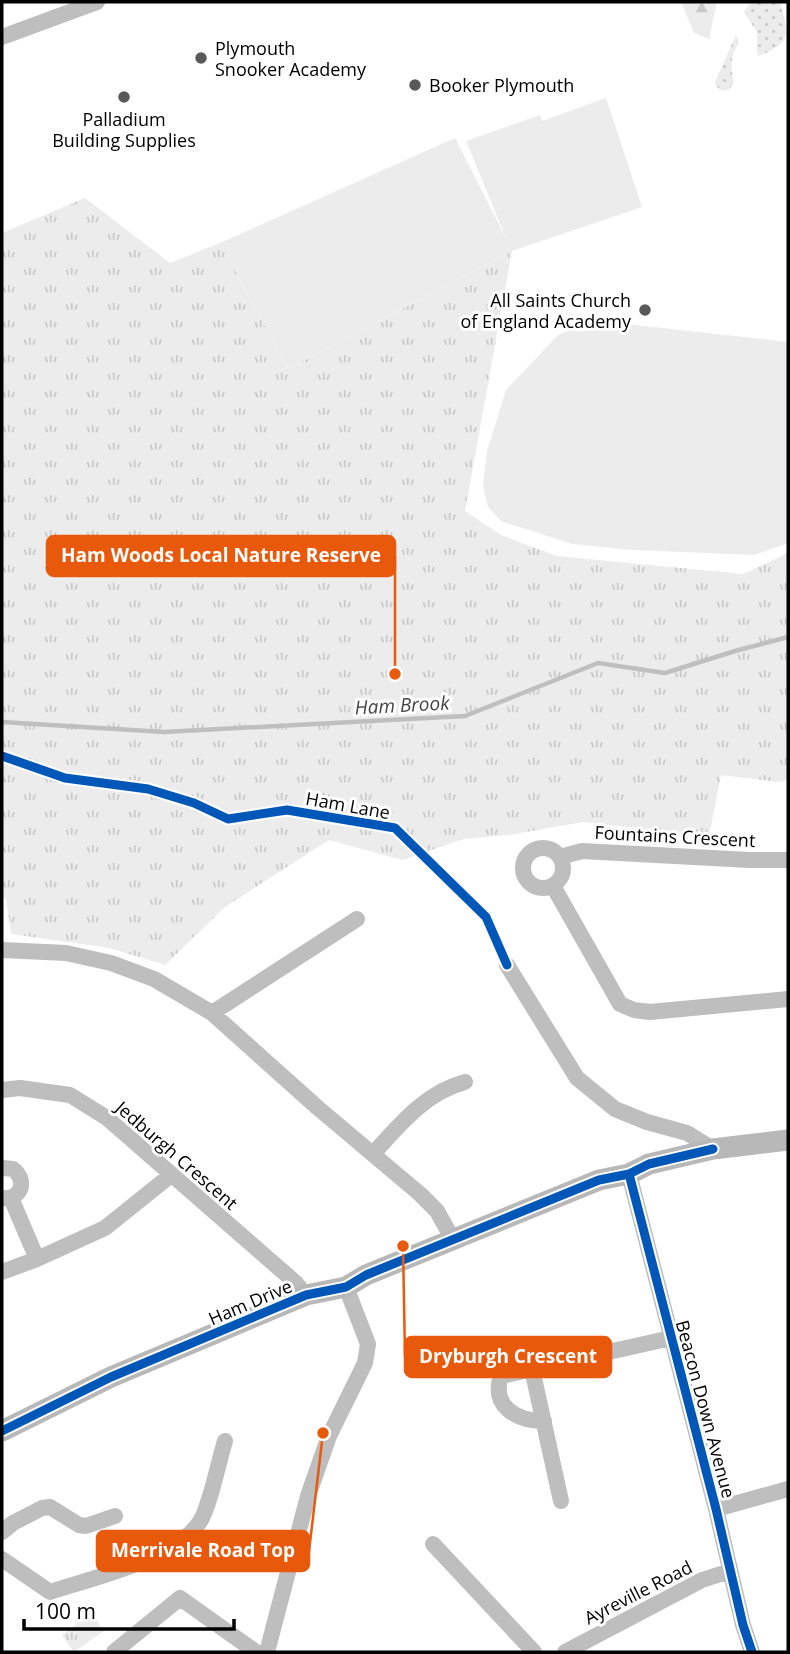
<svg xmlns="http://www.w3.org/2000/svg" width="790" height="1654" viewBox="0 0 790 1654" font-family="'Open Sans',sans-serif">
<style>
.grass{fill:url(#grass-dots)}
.forest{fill:url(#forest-firs)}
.park{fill:url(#park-tufts)}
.garden{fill:#ececec}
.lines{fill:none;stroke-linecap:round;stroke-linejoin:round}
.stream{stroke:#bfbfbf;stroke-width:4.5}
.street{stroke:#bebebe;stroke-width:16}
.secondary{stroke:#b8b8b8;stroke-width:21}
.cycleway-casing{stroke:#fff;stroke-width:13}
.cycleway{stroke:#0057b8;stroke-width:9}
.poi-dot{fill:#595959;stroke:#fff;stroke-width:2.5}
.labels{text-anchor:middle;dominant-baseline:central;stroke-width:6;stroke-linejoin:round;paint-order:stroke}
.poi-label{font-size:18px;fill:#000;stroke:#fff;text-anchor:start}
.street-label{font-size:18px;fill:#000;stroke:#fff}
.water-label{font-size:19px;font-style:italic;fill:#444;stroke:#fff}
.leader{fill:none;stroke:#e8590c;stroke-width:2.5}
.callout-dot{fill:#e8590c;stroke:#fff;stroke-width:2.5}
.callout{fill:#e8590c;stroke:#e8590c;stroke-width:2.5}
.callout-label{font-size:19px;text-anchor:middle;font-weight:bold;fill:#fff}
</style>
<defs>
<pattern id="grass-dots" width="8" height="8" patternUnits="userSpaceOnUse" patternTransform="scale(1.75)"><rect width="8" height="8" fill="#ececec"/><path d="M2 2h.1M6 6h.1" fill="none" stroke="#c9c9c9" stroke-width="1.8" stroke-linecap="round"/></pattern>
<pattern id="forest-firs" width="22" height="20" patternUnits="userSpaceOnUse" patternTransform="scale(1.75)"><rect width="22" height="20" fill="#ececec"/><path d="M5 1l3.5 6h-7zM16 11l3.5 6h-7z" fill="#c9c9c9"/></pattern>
<pattern id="park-tufts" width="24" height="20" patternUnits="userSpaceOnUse" patternTransform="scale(1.75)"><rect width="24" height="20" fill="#ececec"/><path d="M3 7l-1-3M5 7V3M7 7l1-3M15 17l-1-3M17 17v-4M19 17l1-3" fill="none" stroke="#c9c9c9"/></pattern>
</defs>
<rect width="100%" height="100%" fill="#fff"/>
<!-- grass -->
<path class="grass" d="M751 2H780C790 37 790 43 759 56L757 54V32L744 12Z
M736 35 739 43C729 57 731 69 734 84L728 90 722 91 717 87 715 82Z"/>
<!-- forest -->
<path class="forest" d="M681 2H717L709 39 694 33Z"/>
<!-- park -->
<path class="park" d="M85 198 170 263 220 243 288 369 512 251 465 511 501 535 557 556 743 574 788 553V780L778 782 721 775 709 836 583 822 509 835 464 839 402 860 329 840 225 907 165 965 110 948 11 934 6 898 2 897V233Z
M91 1613 104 1631 74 1652 62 1635Z"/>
<!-- garden -->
<path class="garden" d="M606 98 642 207 512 251 288 369 220 243 455 138 506 238 466 141 540 115 542 121Z
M582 325H635L788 342V543L754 555 633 550 572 544 501 521 488 507 483 486 487 451 506 390 558 335Z"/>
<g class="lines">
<!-- stream -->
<path class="stream" d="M2 722 164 732 465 716 598 663 665 673 735 651 788 637"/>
<!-- street -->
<path class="street" d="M2 37 97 2
M523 868a20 20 0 1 1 40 0a20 20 0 1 1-40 0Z
M560 857 582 851 749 860H788
M553 886 620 1004 634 1010 650 1012 788 999
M2 950 66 953 111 963 154 979 212 1013 318 1108 420 1194 437 1211 452 1238
M507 965 577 1078 615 1109 647 1122 687 1133 713 1149
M212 1013 357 919
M2 1090 20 1088 70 1095 107 1118 296 1283 306 1295
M373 1154C399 1125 426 1092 465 1082
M2 1168 13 1169C28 1181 21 1200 2 1198
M629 1174 716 1509 743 1625 752 1652
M11 1198 37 1259
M2 1272 37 1259 105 1228 171 1175
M532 1369 561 1501
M544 1421C516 1421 491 1406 501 1376L671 1338
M716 1509 788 1489
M2 1532 13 1523 42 1508 50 1507 79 1525 86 1526 115 1516
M433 1544 534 1652
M2 1559 50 1592C92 1578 174 1560 199 1523 209 1510 219 1460 225 1441
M114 1652 180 1598 256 1652
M267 1652 308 1496 329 1436 365 1363 368 1344 346 1287
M565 1652 702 1580 730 1571"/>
<!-- secondary -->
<path class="secondary" d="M2 1431 111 1377 306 1295 346 1287 366 1275 599 1180 629 1174 649 1164 713 1149 788 1140"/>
<!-- cycleway casing -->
<g class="cycleway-casing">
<path id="cycleway" d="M2 756 65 778 148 789 194 803 228 819 287 810 395 828 486 917 507 965
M629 1174 716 1509 743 1625 752 1652
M2 1431 111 1377 306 1295 346 1287 366 1275 599 1180 629 1174 649 1164 713 1149"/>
</g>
<!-- cycleway -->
<use href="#cycleway" class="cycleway"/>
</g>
<!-- markers -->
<g class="poi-dot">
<circle cx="201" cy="58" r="7"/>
<circle cx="415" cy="85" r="7"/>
<circle cx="124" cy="97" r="7"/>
<circle cx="645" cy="310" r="7"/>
</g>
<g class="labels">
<!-- poi labels -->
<g class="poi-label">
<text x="215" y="48">Plymouth<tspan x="215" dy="21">Snooker Academy</tspan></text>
<text x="429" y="85">Booker Plymouth</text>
<text x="124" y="119" text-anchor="middle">Palladium<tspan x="124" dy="21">Building Supplies</tspan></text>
<text x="631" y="300" text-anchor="end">All Saints Church<tspan x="631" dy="21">of England Academy</tspan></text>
</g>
<!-- street labels -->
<g class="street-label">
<text transform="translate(348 805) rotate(10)">Ham Lane</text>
<text transform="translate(675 836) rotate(3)">Fountains Crescent</text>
<text transform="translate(177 1155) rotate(41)">Jedburgh Crescent</text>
<text transform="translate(250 1302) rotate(-23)">Ham Drive</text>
<text transform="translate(706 1409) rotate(75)">Beacon Down Avenue</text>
<text transform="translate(638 1592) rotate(-27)">Ayreville Road</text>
</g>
<!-- water labels -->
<g class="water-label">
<text transform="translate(402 705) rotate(-3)">Ham Brook</text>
</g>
</g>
<!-- callouts -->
<path class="leader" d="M395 674L395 556M403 1246L405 1357M323 1433L309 1551"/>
<g class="callout-dot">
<circle cx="395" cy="674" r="7"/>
<circle cx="403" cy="1246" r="7"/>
<circle cx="323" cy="1433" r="7"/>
</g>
<g class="callout">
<rect x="47" y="536" width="348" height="40" rx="7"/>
<rect x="405" y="1337" width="206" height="40" rx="7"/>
<rect x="97" y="1531" width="212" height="40" rx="7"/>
</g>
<g class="callout-label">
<text x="221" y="562">Ham Woods Local Nature Reserve</text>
<text x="508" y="1363">Dryburgh Crescent</text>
<text x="203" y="1557">Merrivale Road Top</text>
</g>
<!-- border -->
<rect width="790" height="1654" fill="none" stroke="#000000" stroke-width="7"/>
<!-- scale -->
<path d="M24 1619v10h210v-10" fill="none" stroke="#000000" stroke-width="3.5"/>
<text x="35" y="1619" font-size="21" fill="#000000" stroke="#ffffff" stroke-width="5" paint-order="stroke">100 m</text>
</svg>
